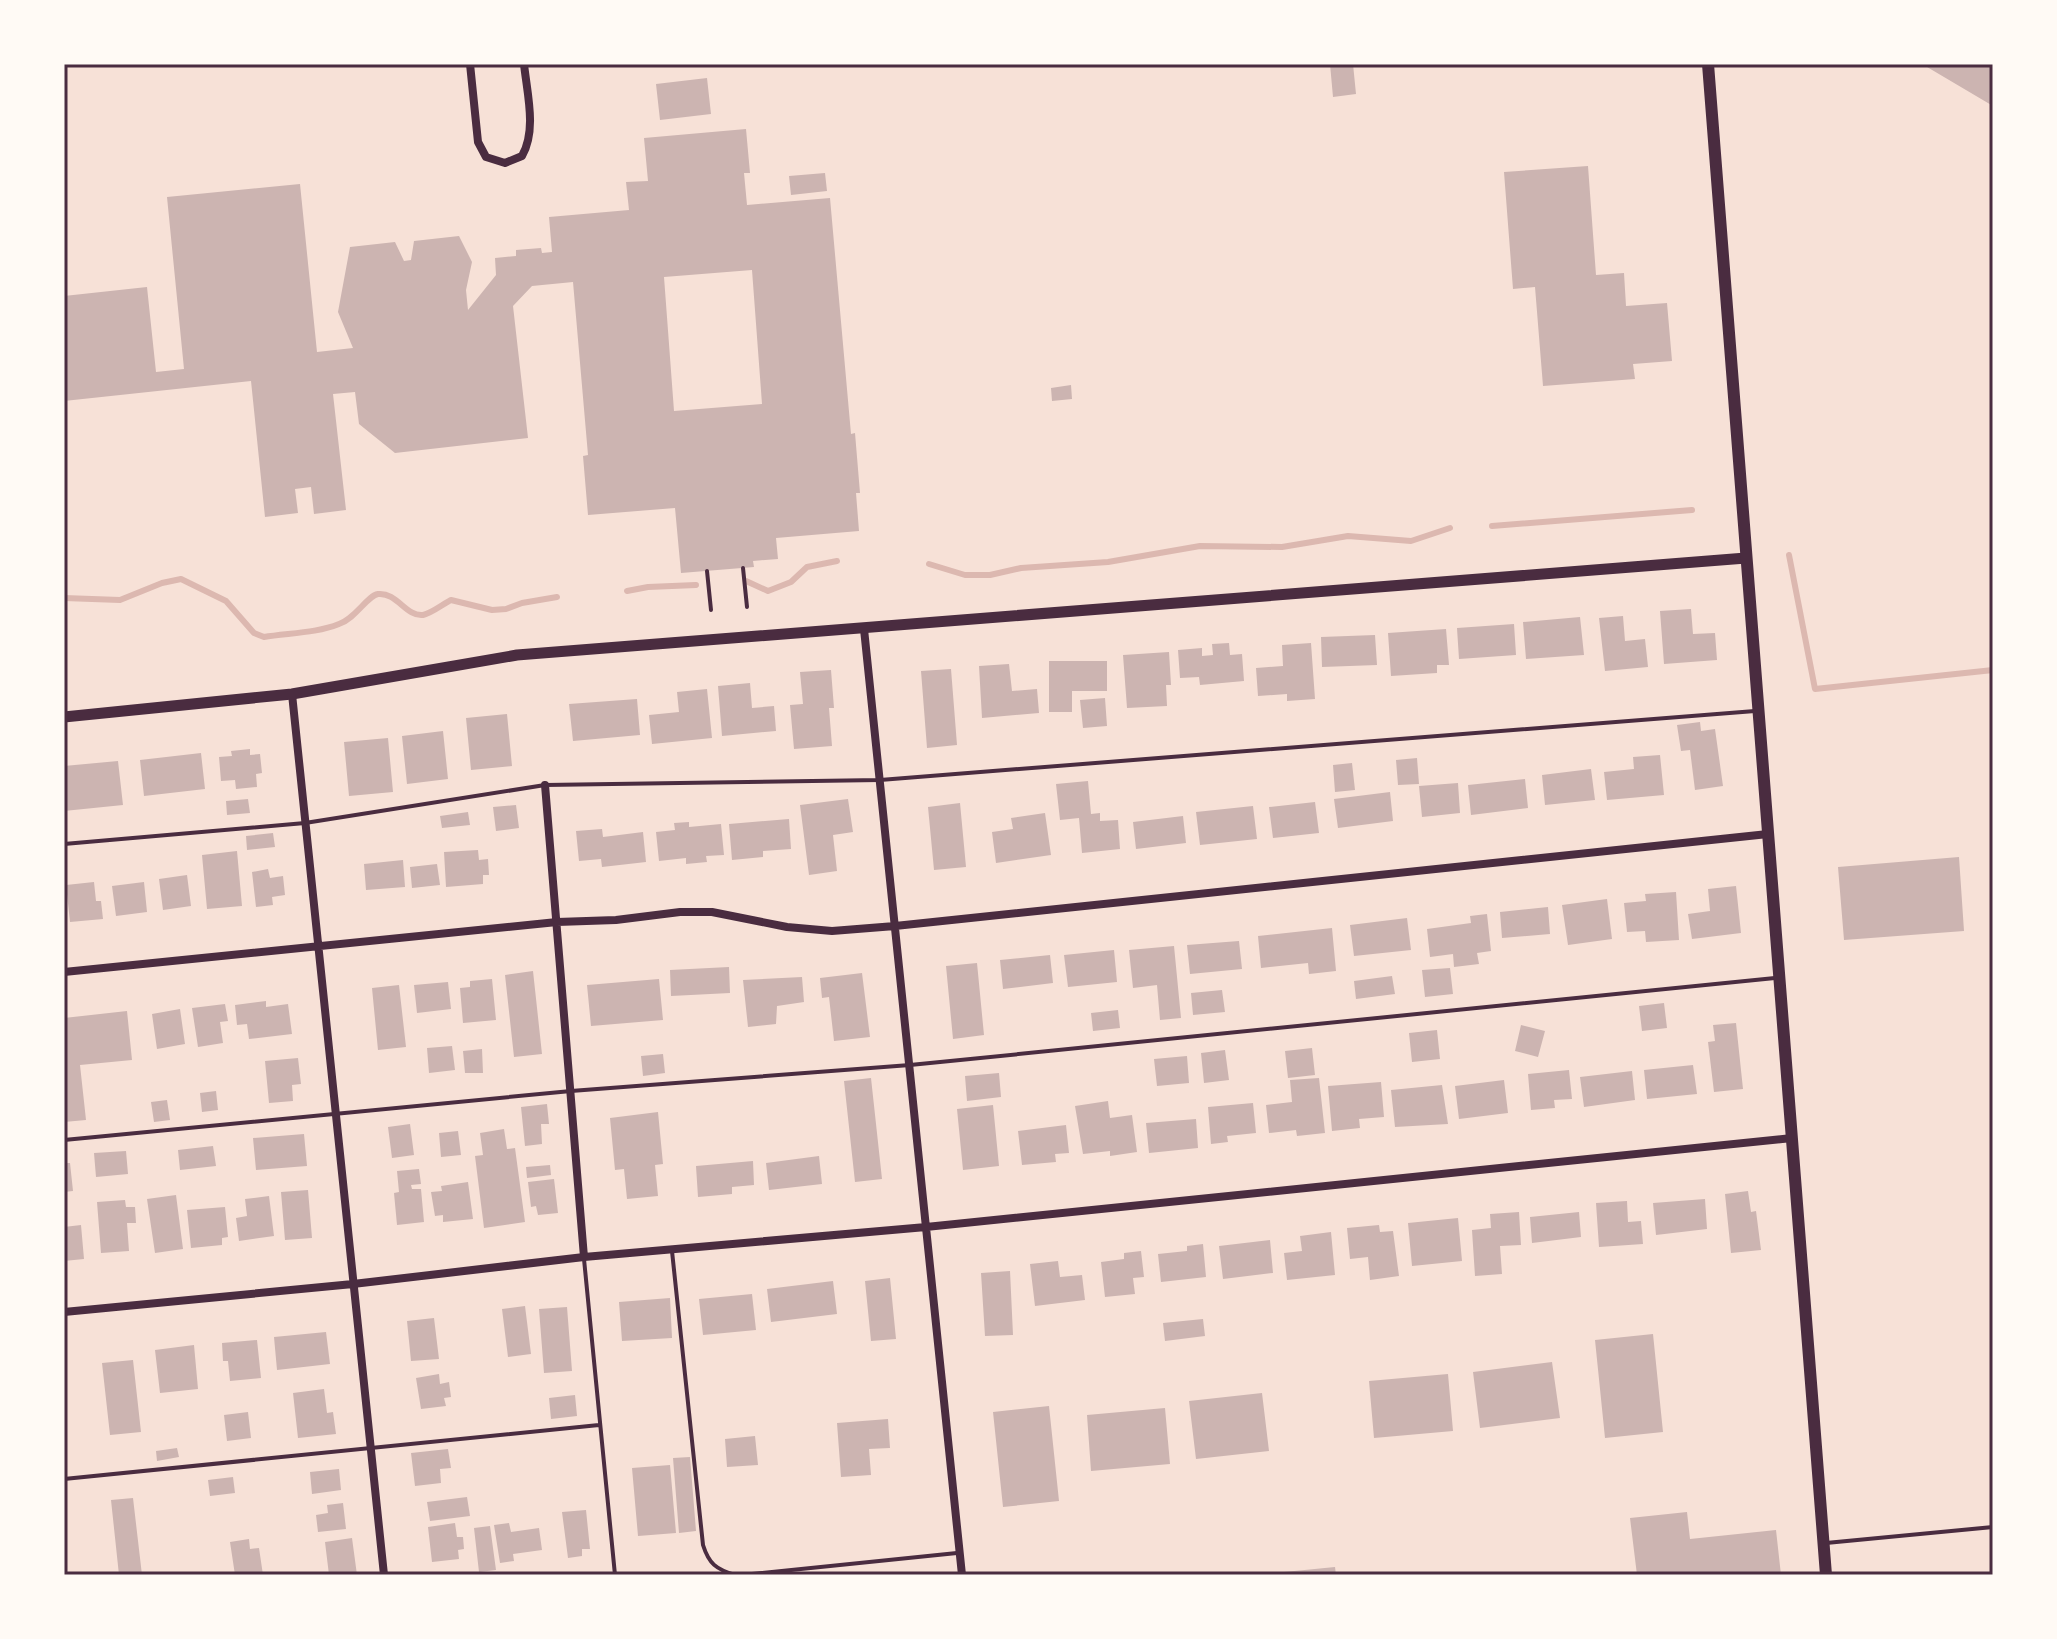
<svg xmlns="http://www.w3.org/2000/svg" width="2057" height="1639" viewBox="0 0 2057 1639" font-family="'Work Sans',sans-serif">
<style>
.lines{fill:none;stroke-linecap:round;stroke-linejoin:round}
.stream{stroke:#dcb8b0;stroke-width:6}
.building{fill:#ccb4b1;fill-rule:evenodd}
.path{stroke:#4a2c40;stroke-width:4}
.service{stroke:#4a2c40;stroke-width:4}
.minor{stroke:#4a2c40;stroke-width:8}
.tertiary{stroke:#4a2c40;stroke-width:11}
.secondary{stroke:#4a2c40;stroke-width:12}
.neatline{fill:none;stroke:#4a2c40;stroke-width:3}
</style>
<rect width="100%" height="100%" fill="#f7e1d7"/>
<g class="lines">
<!-- stream -->
<path class="stream" d="M1492 526 1692 510
M1789 555 1815 689 1993 670
M929 564 965 575H990L1021 568 1108 562 1200 546 1282 547 1348 536 1411 541 1450 528
M746 581 768 591 791 582 807 567 837 561
M627 591 648 587 696 585
M64 598 120 600 162 583 181 579 226 601 254 633 264 637C288 633 317 633 339 624 356 618 367 596 378 594 397 592 406 617 423 615 432 613 443 604 451 600L492 610 506 609 522 603 557 597"/>
</g>
<!-- building -->
<path class="building" d="M1330 64H1353L1356 94 1333 97Z
M1922 64H1993V106Z
M707 78 711 114 660 120 656 84Z
M746 129 750 173H744L747 205 830 198 851 434 855 433 860 493H856L859 531 776 538 778 559 753 561 754 567 681 573 675 508 588 515 583 456 588 455 573 282 532 286 513 306 528 438 395 453 359 424 355 392 333 394 346 510 314 514 311 487 295 489 298 513 265 517 251 381 64 401V296L147 287 156 372 184 369 167 197 300 184 317 352 353 348 338 312 350 247 395 242 404 261 411 260 414 241 459 236 472 262 466 290 468 310 496 275 495 258 516 256V250L541 248 542 253 552 252 549 217 629 210 626 182 648 181 644 138ZM752 270 762 404 674 411 664 277Z
M1588 166 1596 275 1624 273 1626 306 1667 303 1672 361 1633 364 1635 379 1543 386 1535 287 1513 289 1504 172Z
M825 173 827 191 791 195 789 176Z
M1071 385 1072 399 1052 401 1051 388Z
M1691 609 1693 634 1715 633 1717 660 1664 664 1660 611Z
M1623 616 1625 641 1645 639 1648 667 1605 671 1599 618Z
M1580 617 1584 655 1526 659 1523 622Z
M1514 624 1516 655 1459 659 1457 628Z
M1446 629 1449 665H1437V673L1391 676 1388 633Z
M1375 635 1377 665 1322 667 1321 637Z
M1229 643 1230 655 1242 654 1244 681 1200 685 1199 677 1180 678 1178 650 1202 648V656L1213 655 1212 644Z
M1311 643 1315 699 1287 701V694L1258 696 1256 668 1283 666 1282 645Z
M1169 652 1171 685H1166L1167 706 1127 708 1123 655Z
M1049 661H1107V691H1072V712H1049Z
M1009 664 1012 691 1037 689 1039 713 982 718 979 666Z
M951 669 957 745 927 748 921 671Z
M831 670 834 708H829L832 746 794 749 790 705 803 704 800 672Z
M750 683 752 708 774 706 776 731 722 736 718 686Z
M707 689 712 738 652 744 649 715 679 712 677 692Z
M1105 698 1107 726 1083 728 1080 700Z
M637 699 640 735 573 741 569 704Z
M507 714 512 766 471 770 466 718Z
M1700 722 1701 731 1715 729 1723 786 1695 790 1690 750 1681 751 1677 725Z
M443 731 448 779 407 784 402 736Z
M388 738 393 792 349 796 344 742Z
M250 749V755L260 754 262 773 256 774 257 787 236 789 235 780 221 781 219 757 232 756 231 751Z
M201 753 205 789 144 796 140 760Z
M1660 755 1664 795 1607 800 1604 772 1634 769 1633 757Z
M1417 758 1419 784 1398 785 1396 760Z
M118 761 123 805 64 811V766Z
M1352 763 1355 790 1335 792 1333 765Z
M1591 769 1595 800 1545 805 1542 775Z
M1525 779 1528 808 1471 815 1468 785Z
M1088 781 1091 814 1100 813V821L1118 820 1120 849 1082 853 1079 818 1060 820 1056 784Z
M1458 783 1460 813 1422 817 1419 786Z
M1390 792 1393 821 1338 828 1334 799Z
M248 799 250 813 227 815 226 801Z
M848 799 853 832 833 835 837 871 809 875 800 805Z
M1315 802 1319 833 1273 838 1269 807Z
M960 803 966 867 934 870 928 807Z
M516 805 519 828 496 831 493 807Z
M1253 806 1257 839 1200 845 1196 812Z
M468 812 470 825 442 828 440 816Z
M1045 813 1051 855 996 863 992 832 1013 829 1011 818Z
M1183 816 1186 843 1136 849 1133 822Z
M789 819 791 849 763 851V857L732 860 729 824Z
M689 822V827L721 824 724 855 706 856 707 862 686 864V858L659 861 656 832 675 830 674 823Z
M602 829 603 837 643 832 646 862 602 867 601 859 579 861 576 831Z
M273 833 275 847 247 850 246 836Z
M478 850 479 860 488 859 489 875H483V884L446 887 444 852Z
M237 851 242 906 207 909 202 855Z
M1959 857 1964 931 1844 940 1838 867Z
M403 860 405 887 366 890 364 864Z
M437 864 440 885 412 888 410 867Z
M268 869 270 878 283 876 285 895 272 897 273 905 256 907 252 872Z
M187 875 191 906 163 910 159 879Z
M94 882 96 901H101L103 919 70 922 66 885Z
M144 882 147 912 116 916 112 886Z
M1736 886 1741 933 1692 939 1688 914 1710 911 1708 889Z
M1676 892 1679 940 1646 942 1645 931 1627 932 1624 903 1646 901 1645 894Z
M1607 899 1612 939 1568 945 1562 905Z
M1548 907 1550 934 1502 938 1500 912Z
M1487 914 1491 951 1477 953 1479 964 1454 967 1453 954 1430 957 1427 929 1471 923 1470 916Z
M1407 918 1411 950 1354 956 1350 925Z
M1332 928 1336 971 1309 974 1308 963 1261 968 1258 936Z
M1239 941 1242 969 1190 974 1187 945Z
M1174 946 1181 1018 1160 1020 1157 985 1133 988 1129 950Z
M1114 950 1117 982 1068 987 1064 955Z
M1050 955 1053 983 1003 989 1000 960Z
M977 963 984 1035 953 1039 946 966Z
M729 967 730 993 671 996 670 970Z
M1450 968 1453 994 1425 997 1422 970Z
M533 971 542 1054 514 1057 505 975Z
M862 973 870 1037 834 1041 829 997 822 998 820 978Z
M1392 976 1395 994 1356 999 1354 981Z
M802 977 804 1002 777 1006 776 1024 748 1027 743 980Z
M492 979 496 1020 463 1023 460 988 470 987V981Z
M659 979 663 1020 591 1026 587 985Z
M448 982 451 1009 417 1013 414 985Z
M399 985 406 1047 378 1050 372 988Z
M1222 990 1225 1012 1193 1015 1191 993Z
M266 1001V1007L288 1004 292 1034 249 1039 247 1024 237 1025 235 1005Z
M1664 1003 1667 1028 1642 1031 1639 1006Z
M225 1004 228 1021 220 1022 223 1043 198 1047 192 1008Z
M180 1009 185 1044 157 1049 152 1014Z
M1118 1010 1120 1028 1093 1031 1091 1013Z
M127 1011 132 1060 80 1065 86 1120 64 1122V1018Z
M1736 1023 1743 1089 1714 1092 1708 1042 1715 1041 1713 1025Z
M1521 1025 1545 1031 1538 1057 1515 1051Z
M1437 1030 1440 1059 1412 1062 1409 1033Z
M452 1046 455 1070 429 1073 427 1048Z
M1312 1048 1315 1075 1288 1078 1285 1051Z
M482 1049 483 1073H465L463 1051Z
M1225 1050 1229 1080 1204 1083 1201 1053Z
M663 1054 665 1073 643 1076 641 1056Z
M1187 1056 1189 1083 1157 1086 1154 1059Z
M298 1058 301 1084 292 1085 293 1101 269 1103 265 1061Z
M1693 1065 1697 1094 1647 1099 1644 1070Z
M1569 1070 1572 1099 1554 1100 1555 1108 1531 1110 1528 1074Z
M1632 1071 1635 1100 1584 1107 1580 1077Z
M999 1073 1001 1097 967 1101 965 1076Z
M871 1078 882 1179 855 1182 844 1081Z
M1319 1078 1325 1133 1297 1136 1296 1130 1269 1133 1266 1105 1292 1102 1290 1080Z
M1504 1080 1508 1113 1459 1119 1455 1086Z
M1381 1082 1384 1117 1359 1119 1360 1128 1332 1131 1328 1086Z
M1442 1085 1448 1124 1395 1127 1391 1090Z
M216 1091 218 1110 202 1112 200 1093Z
M167 1100 170 1120 154 1122 151 1102Z
M1108 1101 1110 1118 1132 1115 1137 1152 1110 1156V1151L1083 1154 1075 1106Z
M1253 1103 1256 1133 1227 1136 1228 1142 1211 1144 1208 1107Z
M547 1104 549 1124H541L542 1144 525 1146 521 1107Z
M993 1105 999 1166 963 1170 957 1109Z
M658 1112 663 1164 655 1165 658 1196 627 1199 624 1169 615 1170 610 1118Z
M1196 1119 1198 1148 1149 1153 1146 1123Z
M410 1124 414 1155 392 1158 388 1127Z
M1066 1125 1069 1153 1055 1154 1056 1162 1022 1165 1018 1131Z
M504 1129 507 1149 515 1148 525 1222 484 1228 475 1156 483 1155 480 1133Z
M458 1131 461 1155 441 1157 439 1133Z
M304 1134 307 1166 256 1170 253 1138Z
M213 1146 216 1166 180 1170 178 1150Z
M126 1151 128 1174 96 1177 94 1153Z
M819 1156 822 1184 769 1190 766 1163Z
M753 1161 754 1185 732 1187V1194L698 1197 696 1166Z
M64 1163H70L73 1191 64 1192Z
M550 1165 551 1175 527 1178 526 1167Z
M419 1169 421 1184 411 1185 412 1189H421L424 1222 397 1225 394 1193 399 1192 397 1171Z
M554 1179 558 1213 538 1215 536 1206 531 1207 528 1182Z
M468 1182 473 1219 443 1222V1215L435 1216 431 1192 442 1191 441 1186Z
M308 1190 312 1238 285 1240 281 1192Z
M1748 1191 1751 1212 1756 1211 1761 1250 1731 1253 1725 1194Z
M176 1195 183 1249 155 1253 147 1199Z
M269 1196 274 1236 239 1241 236 1218 247 1216 245 1199Z
M1705 1199 1707 1229 1656 1235 1653 1203Z
M125 1200 126 1207H135L136 1223H127L129 1251 101 1253 97 1202Z
M1627 1201 1628 1222 1641 1221 1643 1244 1599 1247 1596 1203Z
M225 1207 228 1237 222 1238V1245L191 1248 187 1210Z
M1519 1212 1521 1245 1500 1246 1502 1274 1475 1276 1472 1230 1491 1228 1490 1214Z
M1579 1212 1581 1237 1532 1243 1530 1217Z
M1458 1218 1462 1261 1412 1266 1408 1223Z
M81 1225 84 1259 64 1261V1227Z
M1379 1225 1380 1232 1393 1231 1399 1276 1370 1280 1368 1257 1350 1259 1347 1228Z
M1331 1232 1335 1275 1287 1280 1284 1253 1302 1251 1300 1236Z
M1270 1240 1273 1273 1223 1279 1219 1246Z
M1203 1244 1206 1277 1161 1282 1158 1254 1187 1251V1246Z
M1141 1251 1144 1277 1133 1278 1135 1294 1105 1297 1101 1262 1124 1259V1253Z
M1058 1261 1060 1277 1082 1275 1085 1300 1035 1306 1030 1264Z
M1010 1271 1013 1335 985 1336 981 1273Z
M890 1278 896 1339 871 1341 865 1281Z
M833 1281 837 1314 771 1322 767 1289Z
M752 1294 756 1330 703 1335 699 1299Z
M670 1298 672 1338 622 1341 619 1302Z
M525 1306 531 1354 508 1357 502 1309Z
M567 1307 572 1371 544 1373 539 1309Z
M434 1318 439 1359 411 1361 407 1321Z
M1203 1319 1205 1336 1165 1341 1163 1323Z
M326 1332 330 1364 277 1370 274 1337Z
M1653 1334 1663 1432 1605 1438 1595 1340Z
M257 1340 261 1378 230 1381 228 1361H223L222 1343Z
M194 1345 198 1389 160 1393 155 1350Z
M133 1360 141 1432 110 1435 102 1363Z
M1552 1362 1560 1418 1480 1428 1473 1372Z
M439 1374 440 1384 449 1382 451 1397 444 1398 446 1406 421 1409 416 1378Z
M1448 1374 1453 1431 1374 1438 1369 1381Z
M324 1389 327 1413 333 1412 336 1434 298 1438 293 1393Z
M1262 1393 1269 1451 1196 1459 1189 1401Z
M575 1395 577 1416 551 1419 549 1398Z
M1049 1406 1059 1501 1003 1507 993 1412Z
M1165 1408 1170 1464 1091 1471 1087 1415Z
M248 1412 251 1438 227 1441 224 1415Z
M888 1419 890 1448 869 1449 871 1475 841 1477 837 1423Z
M755 1436 758 1465 727 1467 725 1439Z
M177 1448 179 1457 157 1461 156 1451Z
M448 1449 451 1468 440 1469 441 1483 415 1486 411 1453Z
M690 1457 696 1531 679 1533 673 1458Z
M670 1465 676 1533 638 1536 632 1468Z
M339 1469 341 1490 312 1494 310 1472Z
M233 1477 235 1493 210 1496 208 1480Z
M467 1497 470 1516 430 1521 427 1502Z
M133 1498 142 1575H119L111 1500Z
M343 1503 346 1529 318 1532 316 1515 328 1513 327 1505Z
M586 1510 590 1549H582V1556L568 1558 562 1512Z
M1687 1512 1690 1539 1776 1530 1781 1575H1637L1630 1518Z
M455 1523 457 1537H463L464 1549 458 1550 459 1559 432 1562 428 1527Z
M509 1523 511 1532 539 1528 542 1550 513 1554 514 1561 500 1563 494 1525Z
M490 1526 496 1570 479 1572 474 1528Z
M352 1538 357 1575H329L325 1542Z
M249 1539 250 1549 259 1548 263 1575H235L230 1542Z
M1335 1567 1336 1575H1274V1573Z"/>
<g class="lines">
<!-- path -->
<path class="path" d="M743 568 747 607
M707 571 711 610"/>
<!-- service -->
<path class="service" d="M64 844 305 823 545 785 880 780 1755 711
M64 1140 571 1091 910 1065 1775 978
M672 1251 703 1545C709 1564 716 1569 735 1575
M584 1259 615 1575
M64 1479 599 1425
M1826 1543 1993 1527
M742 1575 957 1553"/>
<!-- minor -->
<path class="minor" d="M470 64 478 142 486 157 505 163 522 156C537 130 527 93 524 64
M864 629 962 1575
M292 694 384 1575
M545 785 584 1257
M64 972 557 922 616 920 680 912H712L787 927 832 931 895 926 1768 834
M64 1312 353 1284 584 1257 926 1227 1792 1138"/>
<!-- tertiary -->
<path class="tertiary" d="M64 717 292 694 517 655 1746 558"/>
<!-- secondary -->
<path class="secondary" d="M1708 64 1826 1575"/>
</g>
<!-- border -->
<rect width="2057" height="1639" fill="none" stroke="#fffaf5" stroke-width="132"/>
<rect x="66" y="66" width="1925" height="1507" class="neatline"/>
</svg>
